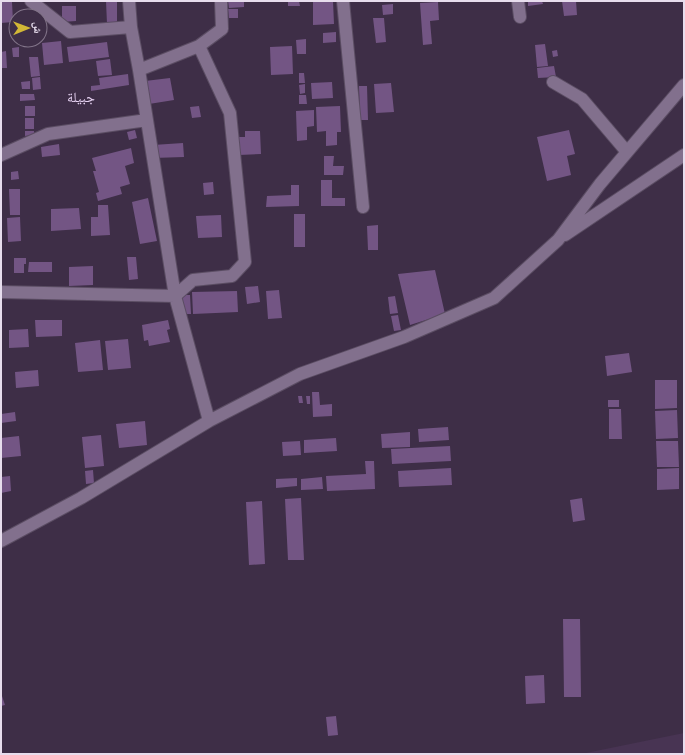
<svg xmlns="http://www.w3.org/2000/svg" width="685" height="755" viewBox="0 0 685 755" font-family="Helvetica,'Noto Naskh Arabic',sans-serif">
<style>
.built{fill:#483453}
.building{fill:#735584}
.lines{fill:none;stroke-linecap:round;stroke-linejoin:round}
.minor-casing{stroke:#5b4d63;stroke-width:14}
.minor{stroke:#82708d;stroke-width:12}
.labels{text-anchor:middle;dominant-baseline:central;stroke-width:3.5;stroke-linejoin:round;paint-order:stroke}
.quarter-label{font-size:14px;fill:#e8d4f4;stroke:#3e2e47}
</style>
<rect width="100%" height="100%" fill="#3e2e47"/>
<!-- built -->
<path class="built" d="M684 733V754H581Z"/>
<!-- building -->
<path class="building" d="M106 1H117V24H107Z
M228 1H244V7L229 8Z
M288 1H299L300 6H288Z
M313 1H333L334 24 313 25Z
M528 1H542L543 4 528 6Z
M562 1H576L577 15 564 16Z
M1 2H12L13 22 1 23Z
M438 2 439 20 430 21 432 44 423 45 420 3Z
M393 4V14L383 15 382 5Z
M62 6H76V21L62 22Z
M228 9H238V18H229Z
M373 18H384L386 42 376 43Z
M336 32V42L323 43V33Z
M306 39V54H297L296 40Z
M61 41 63 63 44 65 42 43Z
M107 42 109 57 69 62 67 47Z
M545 44 548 66 537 67 535 45Z
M292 46 293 74 271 75 270 47Z
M19 47V57H13L12 48Z
M557 50 558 56 553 57 552 51Z
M6 51 7 68H1V52Z
M29 57H38L40 76 31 77Z
M110 59 112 75 98 76 96 61Z
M554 66 556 77 538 78 537 68Z
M299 73H304L305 83H299Z
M128 74 129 85 91 91V86L100 85 99 78Z
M40 77 41 89 33 90 32 78Z
M170 78 174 100 149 104 145 81Z
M30 81V89H22L21 82Z
M332 82 333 98 312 99 311 83Z
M391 83 394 112 376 113 374 84Z
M305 84V93L300 94 299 85Z
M359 86H367L368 120H360Z
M20 94H34L35 100 20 101Z
M299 95H306L307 104H299Z
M25 106H35V116H25Z
M199 106 201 117 192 118 190 107Z
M340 106 341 132H337V145L326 146V131L317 132 316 107Z
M314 110V126L307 127V140L297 141 296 111Z
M25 118H34V129H25Z
M135 130 137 138 129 140 127 132Z
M569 130 575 154 567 156 571 175 547 181 537 137Z
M25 131H34V135L25 136Z
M245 131H260L261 154 239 155 238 137H245Z
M183 143 184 157 153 158V145Z
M59 144 60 155 42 157 41 147Z
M131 148 134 163 125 166 130 184 120 187 122 194 98 201 96 193 99 192 93 171H96L92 158Z
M324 156H334L333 166H344L343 175H324Z
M18 171 19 179 11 180V172Z
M321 180H332V198H345V206H321Z
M213 182 214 194 204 195 203 183Z
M291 185H299V206L266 207 267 196 291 195Z
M9 189H20V215H10Z
M148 198 157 241 140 244 132 202Z
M98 205H108L110 235 91 236V217H98Z
M79 208 81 229 51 231V209Z
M294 214H305V247H294Z
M221 215 222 237 198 238 196 216Z
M20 217 21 241 8 242 7 218Z
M378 225V250H368L367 226Z
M127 257H136L138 279 129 280Z
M14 258H26V264H24V273H14Z
M29 262H52V272H28Z
M93 266V285L69 286V267Z
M435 270 445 314 410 325 398 274Z
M258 286 260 302 247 304 245 287Z
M279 290 282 318 268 319 266 291Z
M237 291 238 312 193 314 192 292Z
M182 295H190L191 314H183Z
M395 296 398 313 390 314 388 297Z
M398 315 401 330 394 331 391 316Z
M35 320H62V336L36 337Z
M168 320 170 329 167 330 170 342 149 346 148 340 144 341 142 325Z
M28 329 29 347 9 348V330Z
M128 339 131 368 108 370 105 341Z
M100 340 103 370 78 372 75 343Z
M629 353 632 372 607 376 605 356Z
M38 370 39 386 16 388 15 372Z
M655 380H677V408L655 409Z
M312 392H319L320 405 332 404V416L313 417Z
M298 396H302L303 403H299Z
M306 396H310V404H307Z
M608 400H619V407H608Z
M609 409H621L622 439H609Z
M677 410 678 438 656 439 655 411Z
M15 412 16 421 1 423V414Z
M145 421 147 445 119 448 116 424Z
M448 427 449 440 419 442 418 429Z
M410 432V447L382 448 381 434Z
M101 435 104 466 85 468 82 437Z
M19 436 21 456 1 458V438Z
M336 438 337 451 304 453V440Z
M300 441 301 455 283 456 282 442Z
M656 441H678L679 467H657Z
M450 446 451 461 392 464 391 449Z
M365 461H374L375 489 327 491 326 476 366 474Z
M451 468 452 485 399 487 398 471Z
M679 468V489L657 490V469Z
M93 470 94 483 86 484 85 471Z
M10 476 11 491 1 493V477Z
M322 477 323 489 301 490V479Z
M297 478V486L276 488V479Z
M301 498 304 560H288L285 499Z
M582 498 585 520 573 522 570 500Z
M262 501 265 564 249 565 246 502Z
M563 619H580L581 697H564Z
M544 675 545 703 526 704 525 676Z
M1 693 5 705 1 706Z
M336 716 338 735 328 736 326 717Z"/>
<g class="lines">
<!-- minor casing -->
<g class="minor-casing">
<path id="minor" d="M31 1 70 32 131 27 139 70 199 46
M129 1 131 27
M343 1 363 207
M518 1 520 17
M139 70 175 296
M553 82 582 99 627 152
M1 155 48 134 147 120
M565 235 684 155
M1 292 175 296 209 421
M175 296 193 280 232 276 245 262 230 113 199 46 222 29 221 1
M1 541 81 498 209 421 300 374 404 337 494 298 558 240 600 184 684 85"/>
</g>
<!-- minor -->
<use href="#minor" class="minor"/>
</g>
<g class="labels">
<!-- quarter labels -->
<g class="quarter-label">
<text x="81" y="97">جبيلة</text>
</g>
</g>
<!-- border -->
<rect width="685" height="755" fill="none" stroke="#e7dded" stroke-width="4"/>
<!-- north arrow -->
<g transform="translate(28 28) rotate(89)"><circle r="19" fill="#3e2e47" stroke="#827489"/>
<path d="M0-3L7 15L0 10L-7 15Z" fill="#d2b736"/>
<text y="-6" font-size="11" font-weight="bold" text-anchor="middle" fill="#e7dded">ش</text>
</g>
</svg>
